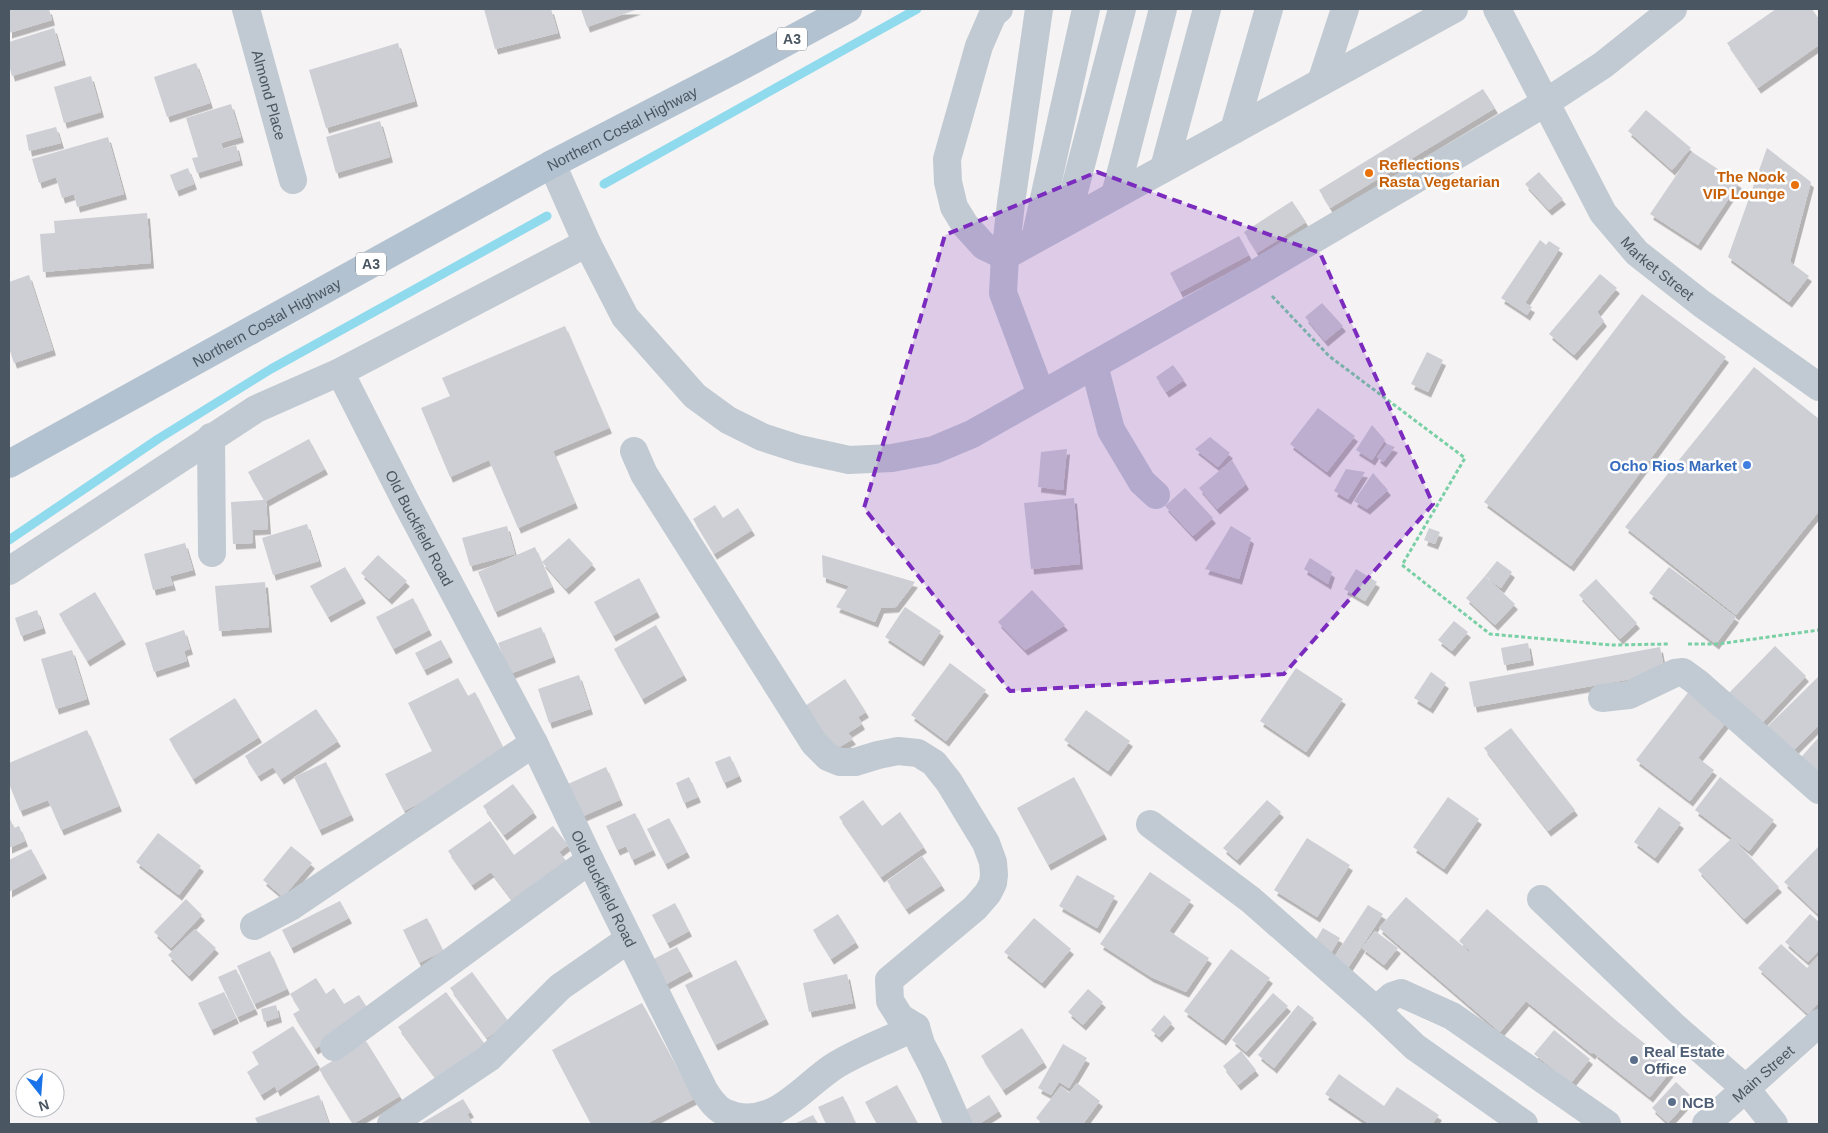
<svg xmlns="http://www.w3.org/2000/svg" width="1828" height="1133" viewBox="0 0 1828 1133" font-family="Helvetica,sans-serif">
<style>
.lines{fill:none;stroke-linecap:round;stroke-linejoin:round}
.stream{stroke:#90daee;stroke-width:9}
.building{fill:#cdcfd5;filter:url(#shadow)}
.path{stroke:#7ad0a6;stroke-width:3;stroke-dasharray:4 2.5;stroke-linecap:butt}
.minor{stroke:#c1cad2;stroke-width:28}
.major{stroke:#b3c2d1;stroke-width:28}
.marked{fill:#7b2cbf;fill-opacity:0.2;stroke:#7b2cbf;stroke-width:4;stroke-dasharray:10 6;stroke-linejoin:round}
.food-dot{fill:#e8710a;stroke:#fff;stroke-width:2}
.shop-dot{fill:#3f7fe0;stroke:#fff;stroke-width:2}
.service-dot{fill:#5c6f8a;stroke:#fff;stroke-width:2}
.labels{text-anchor:middle;dominant-baseline:central;stroke-width:5;stroke-linejoin:round;paint-order:stroke}
.shield{fill:#fff;stroke:#808990;stroke-width:1}
.shield-label{font-size:14px;font-weight:bold;fill:#4a5661}
.street-label{font-size:15px;fill:#4a5661;stroke:#fff}
.food-label{font-size:15px;font-weight:bold;fill:#c56008;stroke:#fff;text-anchor:start}
.shop-label{font-size:15px;font-weight:bold;fill:#366cbe;stroke:#fff;text-anchor:end}
.service-label{font-size:15px;font-weight:bold;fill:#4e5e75;stroke:#fff;text-anchor:start}
</style>
<defs>
<filter id="shadow"><feDropShadow dx="3" dy="5.5" stdDeviation="0" flood-color="#0004"/></filter>
</defs>
<rect width="100%" height="100%" fill="#f5f3f3"/>
<g class="lines">
<!-- stream -->
<path class="stream" d="M604 184 917 9
M9 540 158 439 271 369 547 216"/>
</g>
<!-- building -->
<path class="building" d="M9 9H49L52 20 9 33Z
M484 9H551L558 33 495 49Z
M581 9H638L587 27Z
M1776 9H1812L1819 19V45L1758 88 1727 43Z
M54 28 63 60 12 76 9 65V42Z
M398 43 415 101 326 128 309 70Z
M196 63 210 103 167 117 154 77Z
M91 76 101 112 64 123 54 87Z
M1483 89 1495 108 1330 208 1319 190Z
M231 104 241 137 221 143 223 149 236 145 240 160 197 173 192 158 198 157 186 118Z
M1646 110 1691 148 1672 170 1628 131Z
M380 121 390 157 336 173 326 137Z
M56 127 61 143 29 151 26 135Z
M108 137 124 194 77 207 74 194 62 198 56 177 39 183 32 159Z
M1767 148 1811 182 1790 262 1809 276 1789 302 1728 257Z
M1692 152 1739 183 1698 245 1650 214Z
M188 168 194 184 176 191 170 175Z
M1539 172 1563 199 1549 210 1525 184Z
M1292 201 1306 222 1257 253 1244 232Z
M147 213 151 263 43 272 40 234 55 233 54 221Z
M1239 236 1249 255 1180 292 1170 273Z
M1540 240 1546 245 1549 241 1560 248 1525 303 1532 307 1527 315 1501 298Z
M1600 274 1617 288 1597 312 1604 321 1574 355 1549 334Z
M29 275 53 350 14 363 9 348V282Z
M1642 294 1726 357 1571 566 1484 502Z
M1322 303 1343 326 1325 341 1305 317Z
M565 326 609 428 553 451 575 503 518 528 489 460 450 477 421 408 450 396 442 378Z
M1427 352 1443 360 1428 392 1411 384Z
M1173 365 1184 380 1166 392 1156 377Z
M1754 367 1819 419V511L1736 615 1625 527Z
M1318 408 1355 436 1327 472 1290 444Z
M1372 425 1385 440 1372 460 1356 450Z
M1210 437 1230 453 1218 467 1195 449Z
M309 439 325 469 266 501 268 529 252 530 253 543 233 544 231 502 264 500 248 472Z
M1387 444 1395 447 1383 462 1377 457Z
M1067 449 1063 490 1038 487 1041 452Z
M1232 460 1246 484 1217 509 1199 488Z
M1346 469 1365 472 1348 499 1334 491Z
M1373 473 1388 490 1367 509 1354 501Z
M1185 488 1213 518 1193 536 1165 506Z
M1074 498 1080 564 1031 569 1024 503Z
M715 505 723 518 738 508 752 530 714 554 693 519Z
M307 524 319 561 273 575 262 538Z
M507 526 515 554 470 566 462 538Z
M1231 526 1251 538 1239 579 1205 569Z
M1429 528 1440 532 1435 544 1424 540Z
M569 538 593 564 566 589 542 562Z
M185 543 193 570 170 576 173 585 153 590 144 554Z
M535 547 552 587 495 612 478 572Z
M378 555 407 581 389 599 361 573Z
M822 555 915 582 896 607 881 608 875 622 836 607 849 586 823 577Z
M1310 558 1332 572 1328 584 1304 569Z
M1497 561 1512 572 1501 588 1485 576Z
M345 567 363 598 328 617 310 586Z
M1669 567 1736 617 1716 644 1649 593Z
M1356 569 1377 582 1365 601 1344 589Z
M1485 576 1515 604 1495 625 1466 598Z
M639 578 657 612 613 636 594 602Z
M1596 579 1637 623 1620 639 1579 595Z
M265 582 269 627 219 631 215 586Z
M1032 590 1065 625 1025 650 998 622Z
M95 592 123 639 87 661 59 614Z
M413 598 429 630 393 649 376 617Z
M905 607 941 631 921 661 885 637Z
M37 610 43 628 21 636 15 618Z
M1454 621 1468 632 1452 651 1438 640Z
M656 625 684 675 642 699 614 649Z
M541 627 553 657 510 674 498 643Z
M184 630 190 649 184 651 187 661 154 672 145 643Z
M441 640 450 657 424 670 415 653Z
M1528 643 1531 660 1504 665 1501 648Z
M1775 646 1806 676 1758 727 1726 696Z
M1660 647 1665 673 1474 707 1469 682Z
M72 650 87 699 56 709 41 659Z
M950 663 986 690 946 741 911 715Z
M1296 668 1343 699 1306 752 1260 721Z
M1431 672 1446 683 1430 708 1414 698Z
M579 675 590 709 549 723 538 689Z
M1819 676V725L1791 753 1766 728Z
M458 678 468 696 475 692 509 759 404 811 385 774 432 751 408 703Z
M845 679 866 712 858 717 862 724 848 733 853 739 834 750 805 706Z
M1690 690 1728 720 1698 758 1714 770 1690 801 1636 760Z
M235 698 259 737 193 779 169 739Z
M316 709 338 741 281 779 273 767 258 776 245 756Z
M1086 710 1130 741 1108 771 1064 740Z
M1511 728 1575 810 1548 831 1484 748Z
M87 730 119 806 61 830 48 800 20 811 9 784V763Z
M1819 737V783L1796 763Z
M730 756 739 776 724 783 715 762Z
M326 762 351 815 319 830 294 777Z
M606 767 620 800 574 820 559 788Z
M689 777 698 797 684 803 676 783Z
M1074 777 1104 834 1048 865 1017 808Z
M1720 777 1774 820 1749 851 1732 838 1779 887 1744 919 1698 870 1732 838 1695 810Z
M513 784 534 812 504 835 483 806Z
M1448 797 1479 819 1444 869 1413 847Z
M863 800 882 826 900 812 924 847 881 877 839 817Z
M1267 800 1281 812 1237 860 1223 848Z
M1659 807 1681 823 1655 858 1634 842Z
M635 813 653 850 632 860 626 846 617 850 606 826Z
M669 818 687 852 665 864 647 829Z
M9 819H10L14 828 19 826 25 841 9 848Z
M490 821 514 855 553 826 568 845 559 852 567 862 513 901 491 872 472 885 448 851Z
M158 833 201 866 179 895 136 862Z
M1307 838 1350 865 1317 917 1274 890Z
M291 846 312 863 283 897 263 880Z
M1819 846V915L1784 882Z
M31 849 44 873 9 892V860Z
M922 856 942 885 906 909 887 881Z
M1150 872 1191 900 1169 931 1209 958 1186 992 1151 977 1100 944Z
M1077 875 1115 896 1097 928 1059 906Z
M1406 897 1504 982 1459 941 1487 909 1619 1023 1674 1067 1650 1097 1594 1053 1602 1043 1592 1054 1526 1001 1500 1032 1379 928Z
M186 899 202 915 171 948 154 932Z
M340 901 349 918 291 948 282 930Z
M675 903 689 931 667 943 652 915Z
M1368 905 1383 914 1348 968 1333 959Z
M838 914 856 942 831 959 813 930Z
M1810 914 1819 922V950L1808 962 1785 942Z
M427 918 443 951 419 963 403 930Z
M1034 918 1071 949 1042 983 1004 952Z
M1323 928 1340 938 1329 956 1312 946Z
M195 929 216 948 189 976 168 955Z
M1375 931 1398 948 1384 965 1362 948Z
M1781 944 1807 968 1819 955V1002L1808 1014 1758 968Z
M677 947 690 971 661 987 648 962Z
M1231 949 1270 978 1223 1040 1184 1011Z
M270 951 287 989 254 1004 237 966Z
M736 960 766 1019 715 1045 685 985Z
M236 969 255 1009 237 1017 218 977Z
M472 972 509 1022 487 1038 450 988Z
M847 974 853 1003 809 1012 803 983Z
M316 978 326 994 334 988 344 1004 359 995 368 1009 356 1023 315 1049 293 1014 300 1010 290 994Z
M1088 989 1103 1002 1083 1025 1068 1012Z
M224 992 236 1018 211 1030 198 1003Z
M446 992 490 1051 442 1086 398 1027Z
M1273 993 1288 1006 1246 1052 1232 1040Z
M642 1003 694 1099 646 1124H591L552 1050Z
M276 1005 279 1017 264 1022 261 1009Z
M1298 1005 1314 1018 1274 1068 1258 1055Z
M1164 1015 1172 1023 1159 1037 1151 1030Z
M293 1026 318 1064 277 1091 275 1086 261 1095 247 1072 259 1064 252 1052Z
M1022 1028 1044 1062 1003 1090 981 1056Z
M1554 1030 1590 1059 1571 1083 1534 1054Z
M366 1041 400 1096 353 1124 319 1069Z
M1063 1044 1087 1058 1069 1088 1059 1082 1051 1095 1038 1088Z
M1241 1051 1256 1070 1238 1085 1223 1066Z
M1339 1074 1384 1106 1397 1087 1439 1115 1432 1124H1369L1325 1094Z
M1676 1082 1692 1097 1668 1123 1652 1108Z
M1077 1083 1100 1101 1083 1124H1043L1036 1118 1061 1086 1069 1093Z
M897 1085 917 1122 912 1124H877L865 1102Z
M319 1095 329 1124H258L255 1118Z
M989 1095 999 1111 979 1124H964L958 1115Z
M843 1096 856 1124H826L818 1107Z
M463 1099 471 1112 467 1114 473 1124H420Z
M813 1115 818 1124H794Z"/>
<g class="lines">
<!-- path -->
<path class="path" d="M1272 296 1329 356 1465 458 1402 565 1490 634 1611 645 1670 644
M1688 644H1718L1819 630"/>
<!-- minor -->
<g class="minor">
<path id="s1" d="M246 9 293 180"/>
<path d="M999 9 993 14 979 46 947 159 948 182 954 207 965 225 984 246 1005 256 1454 9"/>
<path d="M1039 9 1011 203 1005 256 1003 293 1041 394"/>
<path id="s2" d="M1497 9 1603 213 1637 253 1702 304 1819 387"/>
<path d="M1321 82 1345 9"/>
<path d="M1234 130 1269 9"/>
<path d="M552 164 587 243 625 317 695 396 728 420 762 437 799 449 849 460 892 458 934 450 972 434 1253 275 1545 103 1603 65 1673 9"/>
<path d="M1164 168 1207 9"/>
<path d="M1115 195 1163 9"/>
<path d="M1066 222 1122 9"/>
<path d="M1035 239 1086 9"/>
<path d="M1094 365 1111 430 1142 482 1156 495"/>
<path id="s3" d="M340 372 407 504 534 743 590 860 704 1090C707 1095 711 1101 715 1105 720 1111 727 1114 735 1116 777 1126 805 1084 836 1065 860 1050 891 1039 916 1027"/>
<path d="M211 437 212 553"/>
<path d="M634 451 644 474 814 743 828 757 840 762H855L878 755 898 751 918 753 934 763 949 782 986 843 993 862 994 875 993 883 988 893 975 908 889 980 890 1001 900 1017 916 1027"/>
<path d="M9 571 256 409 340 372 587 243"/>
<path d="M1602 698 1629 695 1675 673 1683 672 1698 683 1819 790"/>
<path d="M1150 824 1251 900 1376 1010 1415 1047 1524 1124"/>
<path d="M1541 899 1675 1027 1746 1089 1774 1124"/>
<path d="M254 926 292 906 534 743"/>
<path d="M1376 1010 1392 996 1401 993 1452 1016 1607 1124"/>
<path d="M916 1027 921 1044 933 1067 958 1124"/>
<path d="M334 1047 590 860"/>
<path d="M391 1124 489 1058 560 987 629 939"/>
<path id="s4" d="M1706 1124 1819 1023"/>
</g>
<!-- major -->
<path class="major" id="s5" d="M9 464 552 164 736 69 848 9"/>
</g>
<!-- marked area -->
<path class="marked" d="M1097 172 1320 253 1433 504 1284 674 1010 691 864 508 945 235Z"/>
<!-- markers -->
<g class="food-dot">
<circle cx="1369" cy="173" r="5"/>
<circle cx="1795" cy="185" r="5"/>
</g>
<circle class="shop-dot" cx="1747" cy="465" r="5"/>
<g class="service-dot">
<circle cx="1634" cy="1060" r="5"/>
<circle cx="1672" cy="1102" r="5"/>
</g>
<g class="labels">
<!-- shield labels -->
<g class="shield">
<rect x="777" y="27.5" width="30" height="23" rx="4"/>
<rect x="356" y="252.5" width="30" height="23" rx="4"/>
</g>
<g class="shield-label">
<text x="792" y="39">A3</text>
<text x="371" y="264">A3</text>
</g>
<!-- street labels -->
<g class="street-label">
<text stroke="none"><textPath href="#s1" startOffset="89">Almond Place</textPath></text>
<text stroke="none"><textPath href="#s5" startOffset="699">Northern Costal Highway</textPath></text>
<text stroke="none"><textPath href="#s2" startOffset="308">Market Street</textPath></text>
<text stroke="none"><textPath href="#s5" startOffset="294">Northern Costal Highway</textPath></text>
<text stroke="none"><textPath href="#s3" startOffset="175">Old Buckfield Road</textPath></text>
<text stroke="none"><textPath href="#s3" startOffset="580">Old Buckfield Road</textPath></text>
<text stroke="none"><textPath href="#s4" startOffset="76">Main Street</textPath></text>
</g>
<!-- food labels -->
<g class="food-label">
<text x="1379" y="164">Reflections<tspan x="1379" dy="17">Rasta Vegetarian</tspan></text>
<text x="1785" y="176" text-anchor="end">The Nook<tspan x="1785" dy="17">VIP Lounge</tspan></text>
</g>
<!-- shop labels -->
<g class="shop-label">
<text x="1737" y="465">Ocho Rios Market</text>
</g>
<!-- service labels -->
<g class="service-label">
<text x="1644" y="1051">Real Estate<tspan x="1644" dy="17">Office</tspan></text>
<text x="1682" y="1102">NCB</text>
</g>
</g>
<!-- border -->
<rect width="1828" height="1133" fill="none" stroke="#4a5661" stroke-width="20"/>
<!-- north arrow -->
<g transform="translate(40 1093) rotate(163)"><circle r="24" fill="#ffffff" stroke="#b7bbc0"/>
<path d="M0-4L9 19L0 12L-9 19Z" fill="#1a73e8"/>
<text y="-8" font-size="14" font-weight="bold" text-anchor="middle" fill="#4a5661">N</text>
</g>
</svg>
